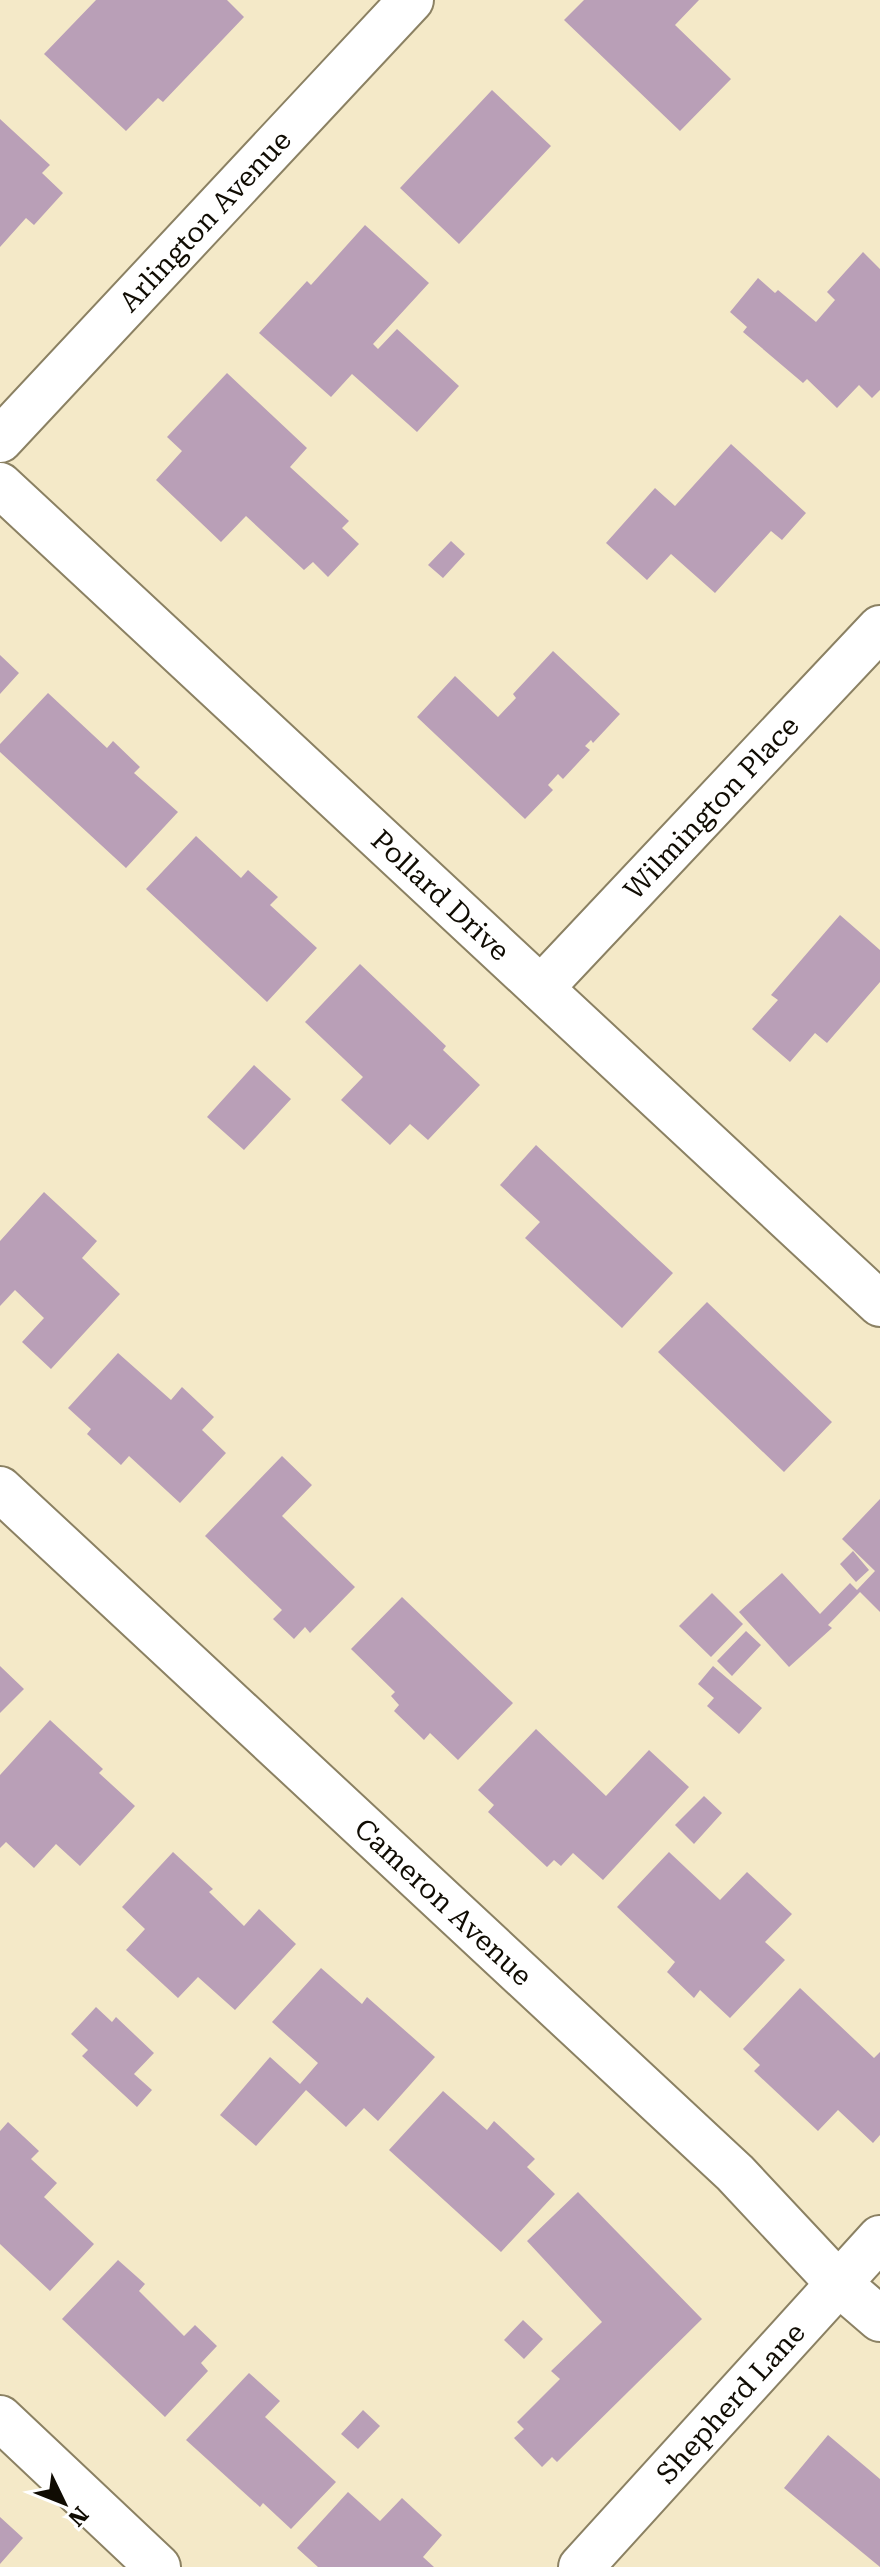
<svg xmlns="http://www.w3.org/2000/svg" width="880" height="2567" viewBox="0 0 880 2567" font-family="'Roboto Serif',serif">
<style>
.building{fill:#b99fb7}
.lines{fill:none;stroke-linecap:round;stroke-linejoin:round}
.street-casing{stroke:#8b8163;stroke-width:48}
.street{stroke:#fff;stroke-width:44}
.labels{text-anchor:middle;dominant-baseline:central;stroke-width:7;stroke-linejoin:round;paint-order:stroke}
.street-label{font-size:28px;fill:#100c03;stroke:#fff}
</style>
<rect width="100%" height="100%" fill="#f4e9c8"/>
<!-- building -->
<path class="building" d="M96 0H227L244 17 163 102 158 98 126 131 44 54Z
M584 0H699L675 25 731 79 680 131 564 20Z
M492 90 551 146 459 244 400 188Z
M0 119 50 165 42 173 63 193 34 225 26 218 0 247Z
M365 225 429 283 373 344 378 349 397 329 459 386 417 432 352 374 331 397 259 333 307 281 311 285Z
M863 252 880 269V390L872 398 859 385 837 408 807 379 803 383 743 332 747 327 730 312 758 278 775 293 778 290 816 322 835 300 827 292Z
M227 373 307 448 290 467 349 521 342 528 359 544 328 577 313 562 304 570 246 516 221 542 156 480 182 451 167 437Z
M731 444 806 513 782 540 771 531 715 593 671 554 647 580 606 543 655 488 675 506Z
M451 541 465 554 443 578 428 565Z
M553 651 620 714 593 743 591 740 585 746 590 750 563 779 558 774 548 785 553 790 525 819 417 717 455 676 498 717 516 698 513 694Z
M0 655 19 673 0 694Z
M48 693 107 748 113 741 140 767 134 773 178 812 126 868 0 752V744Z
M196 836 241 878 248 870 278 897 270 905 317 948 267 1002 146 889Z
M840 915 880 950V982L827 1043 815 1033 790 1062 752 1029 778 1000 771 995Z
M360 964 446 1046 443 1050 480 1085 428 1140 410 1124 390 1145 341 1100 363 1077 305 1022Z
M254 1065 291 1099 244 1150 207 1117Z
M536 1145 673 1273 622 1328 525 1238 540 1222 500 1185Z
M44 1192 97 1241 82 1258 120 1294 51 1369 22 1342 44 1318 15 1290 0 1306V1241Z
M707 1302 832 1422 784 1472 658 1352Z
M118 1353 171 1400 182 1387 214 1417 202 1430 226 1453 180 1503 129 1456 121 1465 87 1434 91 1429 68 1408Z
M282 1456 312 1485 282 1516 355 1587 310 1633 305 1627 294 1639 273 1619 282 1610 205 1536Z
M880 1499V1612L860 1592 828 1625 832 1628 789 1667 739 1612 782 1573 820 1614 850 1583 857 1590 875 1571 842 1539Z
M853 1551 869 1570 856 1582 840 1564Z
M712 1593 743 1624 711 1657 679 1626Z
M402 1597 513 1703 458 1760 430 1733 424 1740 394 1711 399 1705 391 1696 395 1692 351 1649Z
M746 1631 761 1645 732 1676 717 1661Z
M0 1666 24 1689 0 1713Z
M713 1666 762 1708 739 1734 707 1706 714 1698 698 1684Z
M50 1720 103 1769 99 1773 135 1806 80 1866 56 1844 34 1868 6 1842 0 1848V1775Z
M536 1729 606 1796 649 1750 689 1787 603 1880 573 1853 561 1866 554 1860 547 1867 488 1812 494 1805 478 1790Z
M704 1796 722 1813 694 1844 675 1825Z
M173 1852 213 1889 209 1892 244 1926 259 1909 296 1944 235 2010 198 1977 178 1998 126 1950 145 1929 122 1907Z
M669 1852 720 1900 747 1872 792 1914 765 1942 785 1960 730 2018 700 1990 694 1998 667 1972 675 1962 617 1907Z
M321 1968 362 2004 367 1997 435 2057 378 2121 364 2108 346 2127 306 2090 256 2146 220 2115 270 2057 300 2084 318 2063 272 2022Z
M800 1988 874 2058 880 2052V2135L873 2143 838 2110 818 2131 754 2071 760 2065 743 2049Z
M96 2007 112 2022 116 2017 154 2053 134 2074 152 2090 137 2107 82 2056 88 2050 71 2034Z
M443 2091 487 2130 494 2121 535 2159 527 2167 555 2194 501 2252 389 2150Z
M8 2122 39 2151 31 2159 57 2183 44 2197 94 2244 50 2291 0 2244V2131Z
M578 2192 702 2319 557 2462 552 2457 542 2467 514 2438 524 2429 517 2422 560 2379 551 2371 602 2322 527 2241Z
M118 2260 145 2284 139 2291 184 2336 195 2325 217 2346 201 2363 208 2371 165 2417 62 2319Z
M523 2320 543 2339 524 2359 504 2340Z
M249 2373 280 2401 265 2417 336 2482 291 2529 263 2503 260 2507 186 2440Z
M363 2410 380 2426 358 2449 341 2434Z
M828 2435 880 2479V2567L784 2488Z
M348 2492 380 2521 402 2498 442 2535 423 2557 434 2567H318L297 2548Z
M0 2517 23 2538 0 2564Z"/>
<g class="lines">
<!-- street casing -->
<g class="street-casing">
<g id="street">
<path id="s1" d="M0 440 411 0"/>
<path id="s2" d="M0 485 880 1304"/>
<path id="s3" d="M541 988 880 628"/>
<path id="s4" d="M0 1489 735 2173 837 2282 880 2319"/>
<path d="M0 2418 158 2567"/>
<path id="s5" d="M581 2567 880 2238"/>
</g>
</g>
<!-- street -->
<use href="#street" class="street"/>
</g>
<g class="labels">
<!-- street labels -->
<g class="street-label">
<text stroke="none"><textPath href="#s1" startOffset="300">Arlington Avenue</textPath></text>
<text stroke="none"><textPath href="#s3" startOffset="248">Wilmington Place</textPath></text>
<text stroke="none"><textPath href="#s2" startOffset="602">Pollard Drive</textPath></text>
<text stroke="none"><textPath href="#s4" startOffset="606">Cameron Avenue</textPath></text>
<text stroke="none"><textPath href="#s5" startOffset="222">Shepherd Lane</textPath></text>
</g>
</g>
<!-- north arrow -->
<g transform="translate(64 2503) rotate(133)" stroke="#ffffff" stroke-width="6" paint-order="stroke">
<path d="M0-6L14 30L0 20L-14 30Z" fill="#100c03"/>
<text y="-12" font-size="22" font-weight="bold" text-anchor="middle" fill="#100c03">N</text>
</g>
</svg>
